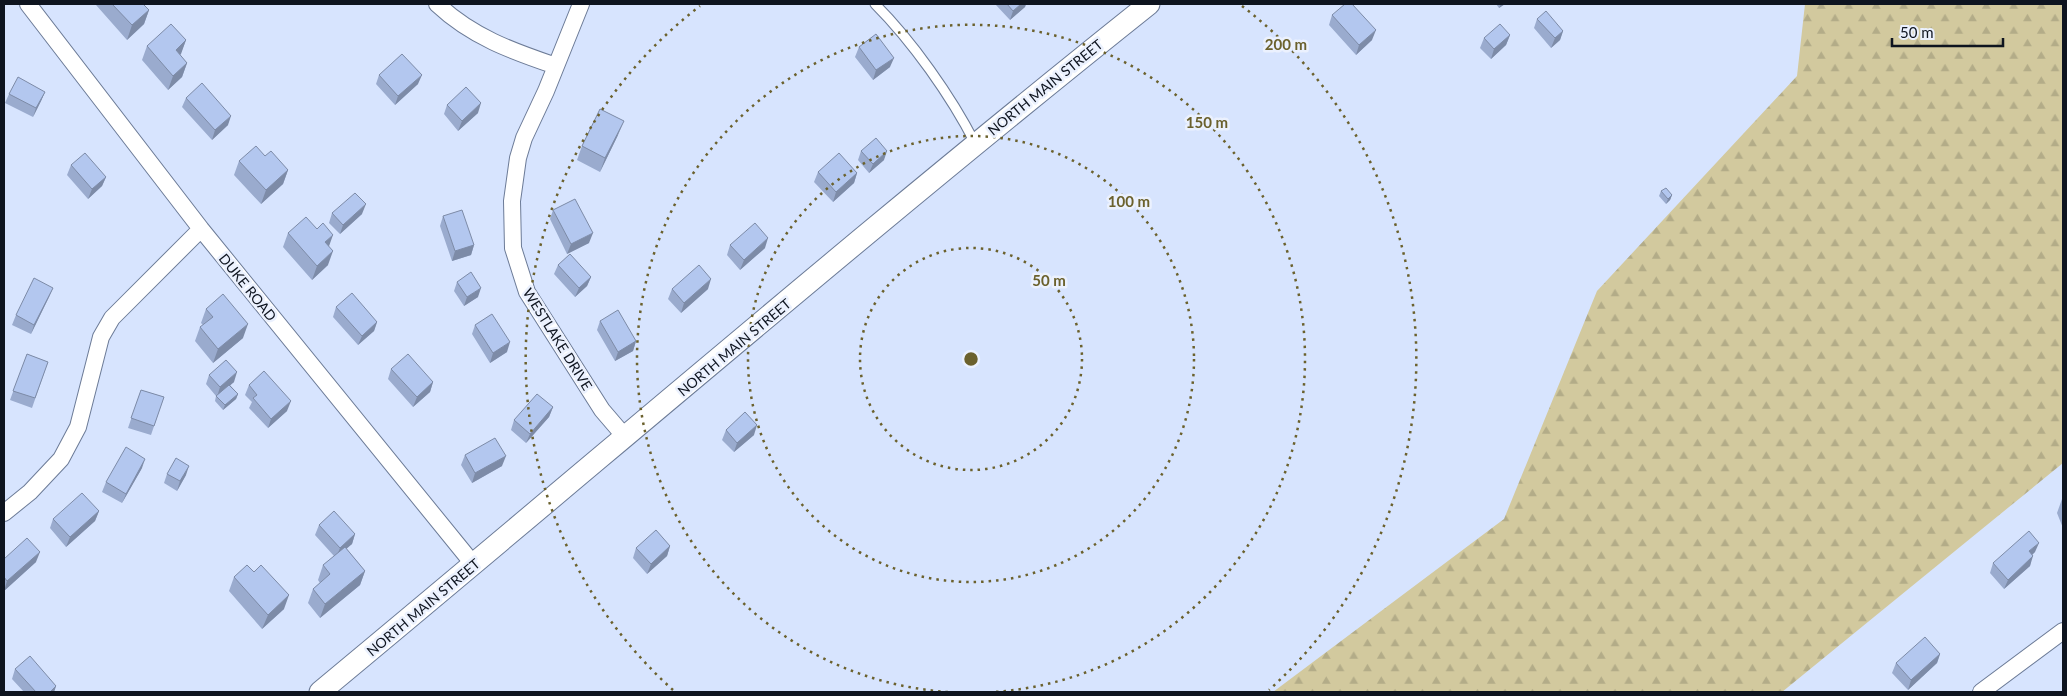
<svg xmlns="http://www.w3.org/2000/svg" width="2067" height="696" viewBox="0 0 2067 696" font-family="Lato,sans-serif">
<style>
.forest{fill:url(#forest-firs)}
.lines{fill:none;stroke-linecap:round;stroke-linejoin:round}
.service-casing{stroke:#6c7b97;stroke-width:11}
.minor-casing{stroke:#6c7b97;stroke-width:18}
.tertiary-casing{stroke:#6c7b97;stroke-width:23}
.service{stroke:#fff;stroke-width:9}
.minor{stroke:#fff;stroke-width:16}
.tertiary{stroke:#fff;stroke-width:21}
.wall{fill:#9aabce}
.shaded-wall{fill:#7d8ba7}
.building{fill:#b3c7ef;stroke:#7d8ba7}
.ring{fill:none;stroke:#6b612d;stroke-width:2.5;stroke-dasharray:2.5 5}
.labels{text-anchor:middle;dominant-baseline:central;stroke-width:5;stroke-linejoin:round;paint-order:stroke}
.street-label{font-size:14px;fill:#0e141f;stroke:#ebf1fe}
.centre{fill:#6b612d;stroke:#ebf1fe;stroke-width:2.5}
.ring-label{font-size:15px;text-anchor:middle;font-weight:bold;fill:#6b612d;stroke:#ebf1fe;stroke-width:5;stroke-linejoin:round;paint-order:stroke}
</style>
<defs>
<pattern id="forest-firs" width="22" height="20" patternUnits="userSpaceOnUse" patternTransform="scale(1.25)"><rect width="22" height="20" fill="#d2c99e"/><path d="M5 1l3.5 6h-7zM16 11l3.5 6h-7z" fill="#b3ac88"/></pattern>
</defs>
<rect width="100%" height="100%" fill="#d7e4fe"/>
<!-- forest -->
<path class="forest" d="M1805 4H2063V463L1782 692H1273L1504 519 1597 291 1797 76Z"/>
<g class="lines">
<!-- service casing -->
<g class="service-casing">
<path id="service" d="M875 4C912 41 951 96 975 143"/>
</g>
<!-- minor casing -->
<g class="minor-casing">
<path id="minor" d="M28 4 201 229 474 565
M437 4C472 37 512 51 556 66
M581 4 546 91 524 138 518 158 512 201 513 248 527 292 602 410 626 438
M4 513 30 492 61 459 78 427 101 337 112 318 201 229
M1981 692 2063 631"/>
</g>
<!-- tertiary casing -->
<g class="tertiary-casing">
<path id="tertiary" d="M320 692C596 463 868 228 1149 4"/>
</g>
<!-- service -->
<use href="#service" class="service"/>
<!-- minor -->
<use href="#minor" class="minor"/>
<!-- tertiary -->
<use href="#tertiary" class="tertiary"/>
</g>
<!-- wall -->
<path class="wall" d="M96 4H143L149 10 144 24 127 40 96 5Z
M995 4H1026L1025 7 1010 20Z
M1496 4H1505L1499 8Z
M1332 15 1372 40 1356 55 1329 25Z
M1537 19 1563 31 1560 40 1551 48 1534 28Z
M1510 35 1506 45 1491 59 1480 48 1484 38Z
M186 40 180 55 187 63 182 77 168 90 142 60 147 46Z
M859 47 890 67 873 80 855 57Z
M379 75 418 84 395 105 376 84Z
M45 92 41 101 33 117 5 103 9 94Z
M186 98 228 125 212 140 182 107Z
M447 105 478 113 458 131 444 114Z
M618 135 600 172 577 160 582 146Z
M861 151 884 160 869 173 858 160Z
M239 161 288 170 283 184 261 204 234 175Z
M71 165 106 177 102 186 88 199 67 175Z
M818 172 857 173 854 183 833 202 814 182Z
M1661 191 1672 195 1670 200 1666 204 1659 196Z
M553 210 589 243 567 254 550 219Z
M332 213 362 214 340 234 329 223Z
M443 216 474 245 471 255 452 261 440 226Z
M288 233 328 265 312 280 283 247Z
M730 245 765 248 740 270 727 255Z
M558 265 591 277 587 286 575 297 554 274Z
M457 282 478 297 464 306 454 291Z
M53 288 49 297 31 334 12 325 16 315Z
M672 289H708L681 313 668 299Z
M336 307 377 322 374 331 358 345 333 317Z
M206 309 243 338 213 363 195 341 200 327 203 325 201 323Z
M600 321 636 341 633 351 615 361 597 330Z
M475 325 507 352 490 363 472 334Z
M27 354 48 362 32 408 10 400Z
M391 369 433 382 430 392 413 407 388 379Z
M209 375 234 382 230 385 238 394 236 399 223 410 215 401 216 396 206 384Z
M249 385 287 411 268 428 249 408 252 402 245 395Z
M141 390 164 397 151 435 128 428Z
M553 407 549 417 526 443 511 430 514 420Z
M726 430 754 435 734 452 722 440Z
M465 455 502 466 472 483 461 465Z
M142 468 122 503 102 492 106 482Z
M167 474 186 475 177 491 164 483Z
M2062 499H2063V528L2057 513Z
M99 511 95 521 66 547 50 528 53 519Z
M319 525 355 534 352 544 346 548 365 571 360 585 320 618 308 603 313 589 320 583 318 580 323 565 334 556 315 535Z
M670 546 667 556 647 574 633 558 636 548Z
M2035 552 2032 555 2030 566 2004 589 1990 573 1993 563Z
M4 559 36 562 4 591Z
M254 572 284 609 262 629 229 591 234 577Z
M1940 654 1937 663 1908 690 1892 673 1896 663Z
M15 669 56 686 54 692H24L12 679Z"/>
<!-- shaded-wall -->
<path class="shaded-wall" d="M1021 4H1026L1025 7 1010 20 1013 11Z
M1501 4H1505L1499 8Z
M149 10 144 24 127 40 132 25Z
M1376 30 1372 40 1356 55 1359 45Z
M1563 31 1560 40 1551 48 1555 38Z
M1510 35 1506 45 1491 59 1494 49Z
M186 40 181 54 170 64 176 50Z
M894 58 890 67 873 80 876 70Z
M187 63 182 77 168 90 173 76Z
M422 75 418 84 395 105 398 96Z
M45 92 41 101 33 117 36 108Z
M481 103 478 113 458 131 462 121Z
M231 116 228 125 212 140 215 130Z
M624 121 618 135 600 172 605 158Z
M887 151 884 160 869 173 873 164Z
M288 170 283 184 261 204 266 190Z
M857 173 854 183 833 202 836 192Z
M106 177 102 186 88 199 92 189Z
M1672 195 1670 200 1666 204 1668 199Z
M366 204 362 214 340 234 343 225Z
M593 233 589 243 567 254 571 244Z
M333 235 328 249 325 242Z
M768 238 765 248 740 270 744 260Z
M474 245 471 255 452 261 455 251Z
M333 251 328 265 312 280 317 266Z
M591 277 587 286 575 297 579 288Z
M711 279 708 289 681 313 684 303Z
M53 288 49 297 31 334 34 325Z
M481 288 478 297 464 306 467 297Z
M377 322 374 331 358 345 362 336Z
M248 324 243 338 213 363 218 349Z
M636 341 633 351 615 361 618 352Z
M510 342 507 352 490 363 493 353Z
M237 372 234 382 217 397 220 387Z
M433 382 430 392 413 407 417 397Z
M238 394 236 399 223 410 225 405Z
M291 401 287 411 268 428 271 419Z
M553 407 549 417 526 443 530 434Z
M757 425 754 435 734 452 737 443Z
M506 456 502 466 472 483 475 473Z
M145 459 142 468 122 503 126 494Z
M189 466 186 475 177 491 180 481Z
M99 511 95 521 66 547 70 537Z
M355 534 352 544 336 558 340 548Z
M2039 543 2035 552 2025 561 2029 551Z
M670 546 667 556 647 574 651 564Z
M40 552 36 562 4 591 7 581Z
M2033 556 2030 566 2004 589 2008 580Z
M365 571 360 585 320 618 325 604Z
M289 595 284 609 262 629 268 615Z
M1940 654 1937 663 1908 690 1911 680Z
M56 686 54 692H50Z"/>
<!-- building -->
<path class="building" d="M112 4H143L149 10 132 25Z
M1007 4H1021L1013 11Z
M1345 4H1352L1376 30 1359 45 1332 15Z
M1546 11 1563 31 1555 38 1537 19Z
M171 24 186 40 176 50 187 63 173 76 147 46Z
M1500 24 1510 35 1494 49 1484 38Z
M876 34 894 58 876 70 859 47Z
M402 54 422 75 398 96 379 75Z
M18 77 45 92 36 108 9 94Z
M202 83 231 116 215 130 186 98Z
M466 87 481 103 462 121 447 105Z
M600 109 624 121 605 158 582 146Z
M876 138 887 151 873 164 861 151Z
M256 146 265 156 271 151 288 170 266 190 239 161Z
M85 153 106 177 92 189 71 165Z
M839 153 857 173 836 192 818 172Z
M1666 188 1672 195 1668 199 1661 191Z
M355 193 366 204 343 225 332 213Z
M575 199 593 233 571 244 553 210Z
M462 210 474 245 455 251 443 216Z
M306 217 317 229 323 223 333 235 325 242 333 251 317 266 288 233Z
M755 223 768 238 744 260 730 245Z
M570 254 591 277 579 288 558 265Z
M699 265 711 279 684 303 672 289Z
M471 272 481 288 467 297 457 282Z
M34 278 53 288 34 325 16 315Z
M352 293 377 322 362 336 336 307Z
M223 294 248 324 218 349 200 327 213 317 206 309Z
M618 310 636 341 618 352 600 321Z
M492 314 510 342 493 353 475 325Z
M27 354 48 362 35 398 13 391Z
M408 354 433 382 417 397 391 369Z
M226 360 237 372 220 387 209 375Z
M264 371 291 401 271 419 253 398 257 395 249 385Z
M229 385 238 394 225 405 216 396Z
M141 390 164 397 154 426 131 418Z
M537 394 553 407 530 434 514 420Z
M745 412 757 425 737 443 726 430Z
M495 438 506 456 475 473 465 455Z
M126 447 145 459 126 494 106 482Z
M176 458 189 466 180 481 167 474Z
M82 493 99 511 70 537 53 519Z
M334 511 355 534 340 548 319 525Z
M656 530 670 546 651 564 636 548Z
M2029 531 2039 543 2029 551 2033 556 2008 580 1993 563Z
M27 538 40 552 7 581 4 577V559Z
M345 547 365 571 325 604 313 589 330 574 323 565Z
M247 565 254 572 261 565 289 595 268 615 234 577Z
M1925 637 1940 654 1911 680 1896 663Z
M30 656 56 686 50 692H36L15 669Z"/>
<!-- distance rings -->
<g class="ring">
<circle cx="971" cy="359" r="111"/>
<circle cx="971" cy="359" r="223"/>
<path d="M948 692A334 334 0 1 1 994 692"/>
<path d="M673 690A445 445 0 0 1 700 6M1242 6A445 445 0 0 1 1269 690"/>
</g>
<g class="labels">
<!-- street labels -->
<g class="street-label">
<text transform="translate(1045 87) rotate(-39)">NORTH MAIN STREET</text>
<text transform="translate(248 287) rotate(51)">DUKE ROAD</text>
<text transform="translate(558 339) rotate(58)">WESTLAKE DRIVE</text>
<text transform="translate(734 347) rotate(-40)">NORTH MAIN STREET</text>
<text transform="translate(423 607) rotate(-40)">NORTH MAIN STREET</text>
</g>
</g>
<circle cx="971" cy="359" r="8" class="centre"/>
<g class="ring-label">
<text x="1286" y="50">200 m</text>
<text x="1207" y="128">150 m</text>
<text x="1129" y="207">100 m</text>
<text x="1049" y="286">50 m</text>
</g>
<!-- border -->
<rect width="2067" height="696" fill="none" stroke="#0e141f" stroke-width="10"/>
<!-- scale -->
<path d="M1892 38v8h111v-8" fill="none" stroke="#0e141f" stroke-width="2.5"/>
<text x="1900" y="38" font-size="15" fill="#0e141f" stroke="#ebf1fe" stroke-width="4" paint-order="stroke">50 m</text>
</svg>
